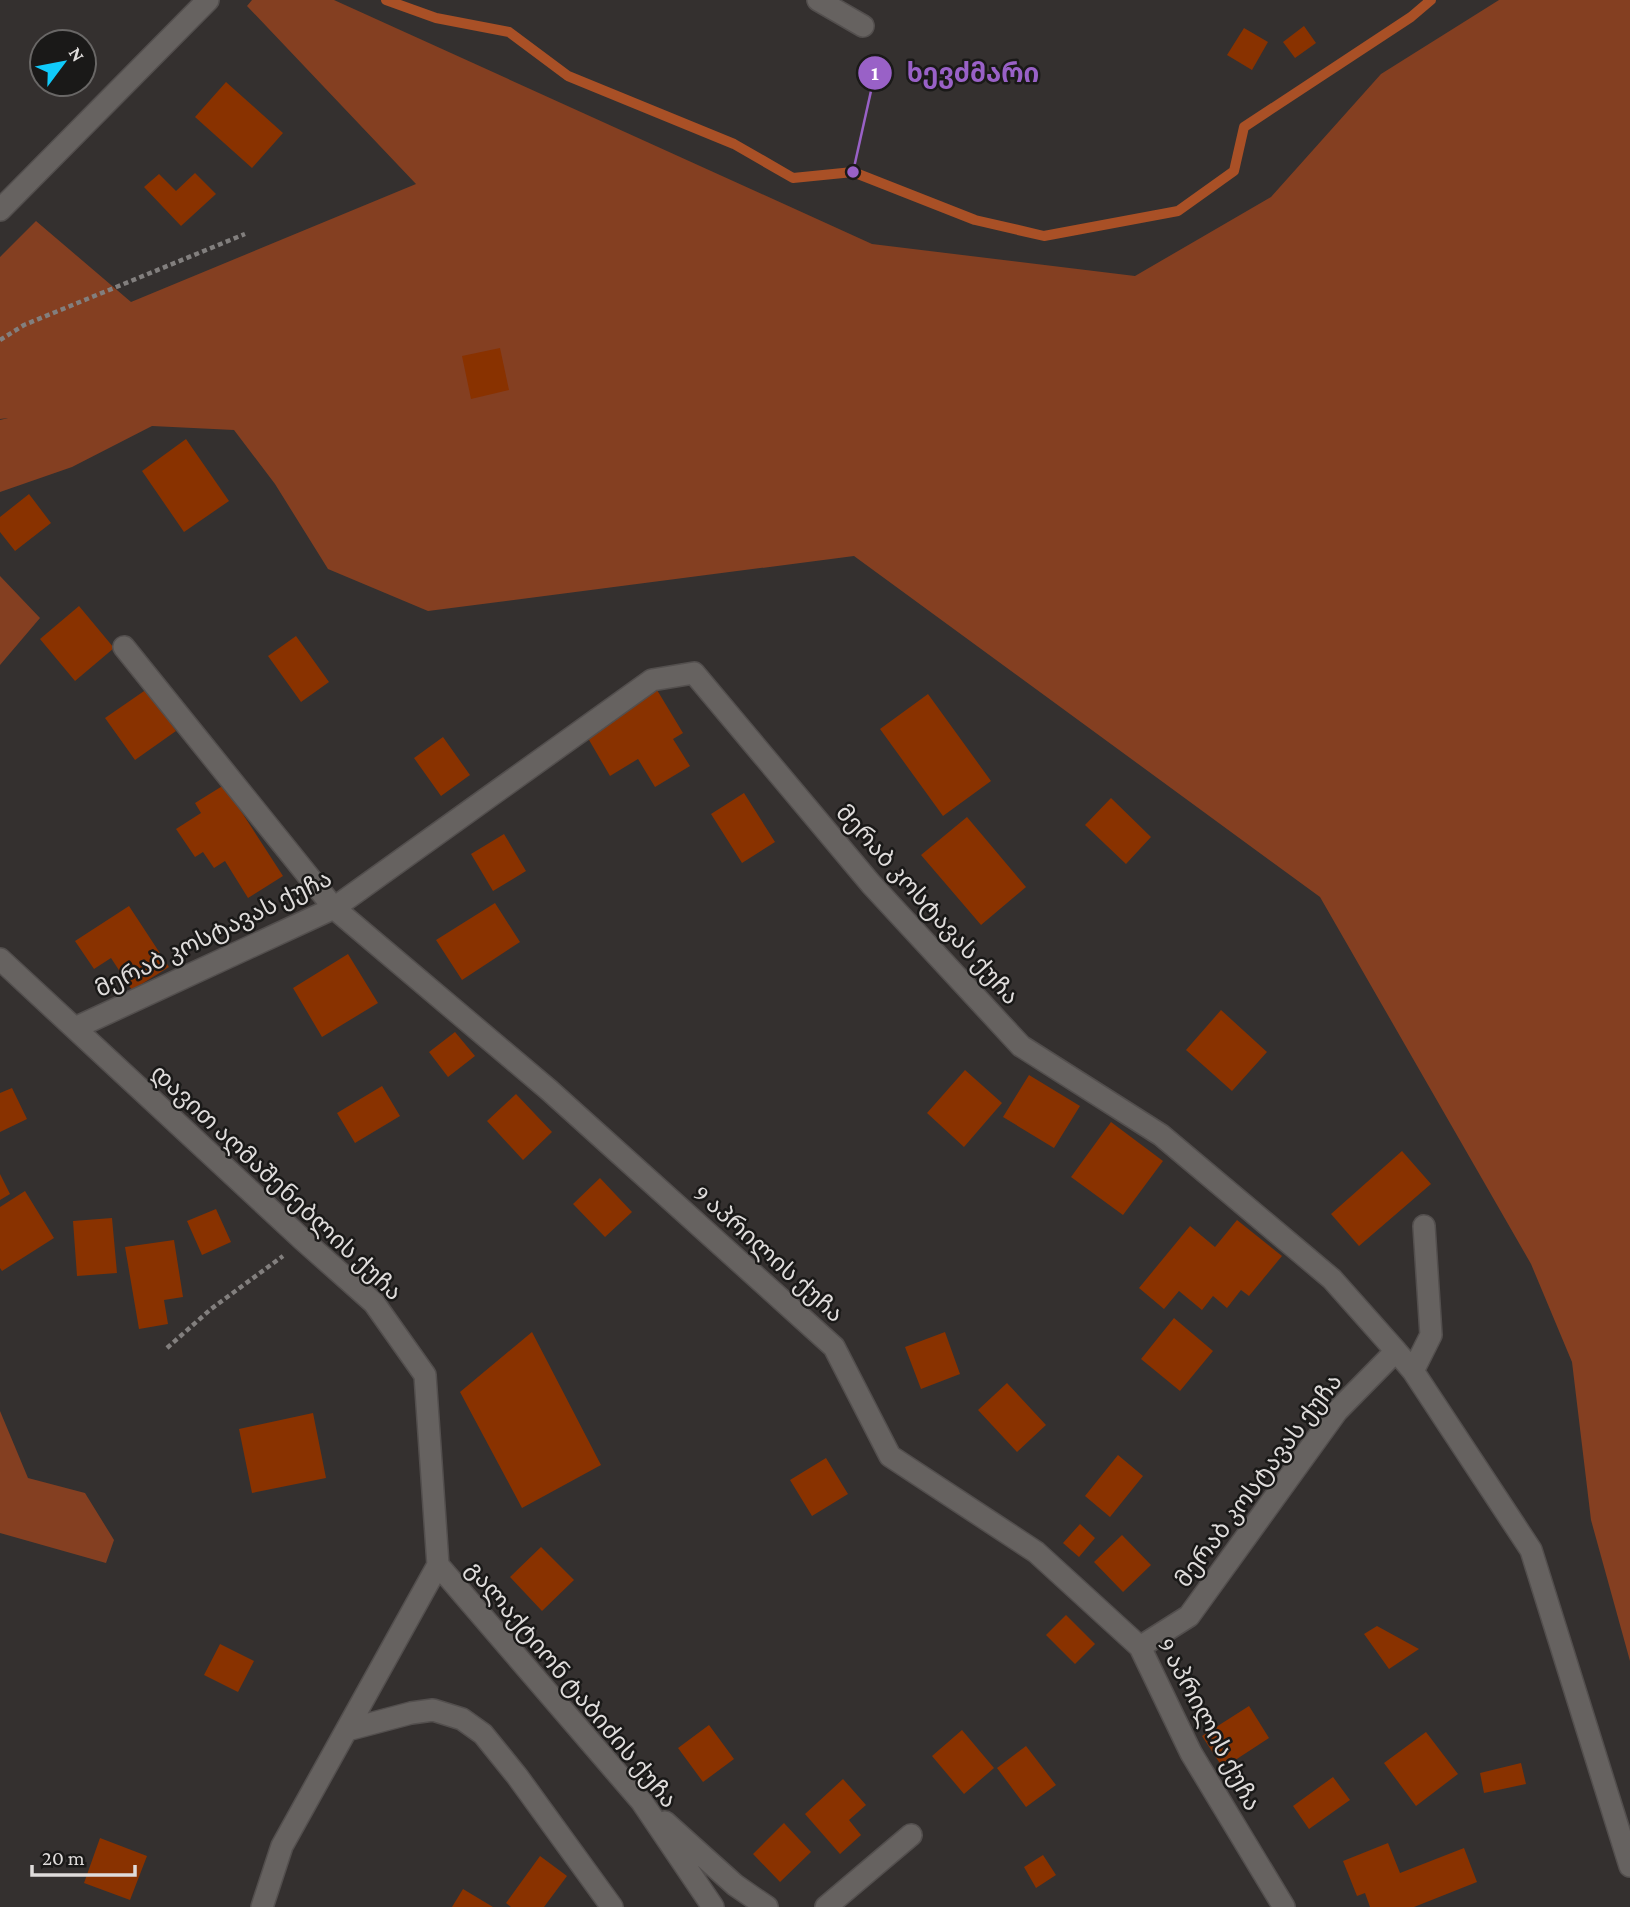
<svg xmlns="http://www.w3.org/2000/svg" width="1630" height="1907" viewBox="0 0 1630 1907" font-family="'Crimson Pro','Noto Sans Georgian',serif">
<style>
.green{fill:#843f21}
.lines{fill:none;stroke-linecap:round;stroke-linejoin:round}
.stream{stroke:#a95026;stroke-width:10}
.building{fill:#893200}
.minor-casing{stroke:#534f4e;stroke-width:24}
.path{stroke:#827f7e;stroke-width:4.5;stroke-dasharray:5 3.5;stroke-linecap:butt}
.minor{stroke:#666260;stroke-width:21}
.labels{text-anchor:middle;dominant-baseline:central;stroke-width:5;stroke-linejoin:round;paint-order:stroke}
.street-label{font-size:24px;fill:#dfdcdb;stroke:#1a1918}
.leader{fill:none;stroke:#9961c7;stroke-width:2.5}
.callout-dot{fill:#9961c7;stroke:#1a1918;stroke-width:2.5}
.mark-label{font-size:21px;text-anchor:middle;font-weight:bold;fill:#fff}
.callout-label{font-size:26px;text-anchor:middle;font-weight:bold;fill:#9961c7;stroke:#1a1918;stroke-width:5;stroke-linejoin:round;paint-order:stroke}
</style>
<rect width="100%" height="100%" fill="#34302f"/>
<!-- green -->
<path class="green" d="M252 0H334L872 244 1135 276 1271 197 1381 74 1499 0H1630V1661L1591 1520 1572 1362 1531 1264 1320 897 854 556 428 611 328 569 275 484 234 430 152 426 72 467 0 492V420L8 418 0 419V257L36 221 131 302 416 184 247 6Z
M0 576 40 618 0 665Z
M0 1411 28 1478 85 1493 114 1540 106 1563 0 1533Z"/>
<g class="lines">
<!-- stream -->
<path class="stream" d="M386 0 436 18 509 32 568 76 734 144 793 178 853 172 975 220 1044 236 1178 211 1234 171 1244 127 1411 17 1431 0"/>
</g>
<!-- building -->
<path class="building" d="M1304 26 1316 43 1295 58 1283 42Z
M1244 28 1268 42 1252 70 1227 55Z
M226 82 283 133 252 168 195 117Z
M195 173 216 194 181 226 144 187 159 174 176 191Z
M500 348 509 390 471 399 462 356Z
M186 439 229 501 184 532 142 471Z
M29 494 51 523 15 551 0 532V517Z
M79 606 114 648 75 681 40 639Z
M296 636 329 682 301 702 268 656Z
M147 689 176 731 135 760 105 718Z
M657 690 683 733 673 739 690 766 655 787 638 759 610 776 585 733Z
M928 694 991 781 943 816 880 729Z
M443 737 470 775 441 796 414 758Z
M224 785 283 876 248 898 225 861 214 868 203 852 195 857 176 829 201 813 195 803Z
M744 793 775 842 742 863 711 814Z
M1111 798 1151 837 1126 864 1085 825Z
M967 817 1026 887 981 925 921 855Z
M504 834 526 871 493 891 471 854Z
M495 903 520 942 462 980 436 940Z
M129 906 169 967 132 990 111 958 94 969 75 941Z
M348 954 378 1003 322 1037 293 988Z
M1221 1010 1267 1052 1232 1091 1186 1050Z
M455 1032 475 1056 448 1077 429 1052Z
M965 1070 1002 1103 964 1147 927 1113Z
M1029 1075 1080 1106 1054 1148 1003 1117Z
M382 1086 400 1116 355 1143 337 1113Z
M12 1088 27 1119 0 1132V1093Z
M516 1094 552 1132 523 1160 487 1121Z
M1111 1122 1163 1161 1123 1215 1071 1177Z
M1402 1151 1431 1184 1359 1246 1331 1214Z
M0 1174 10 1194 0 1200Z
M600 1178 632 1212 605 1237 573 1204Z
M25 1191 54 1238 2 1271 0 1268V1207Z
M216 1209 231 1242 202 1255 187 1221Z
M112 1218 117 1273 77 1276 73 1221Z
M1237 1220 1282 1256 1249 1296 1241 1290 1227 1308 1213 1296 1202 1310 1179 1291 1164 1309 1139 1288 1190 1226 1215 1247Z
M174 1240 183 1297 164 1300 168 1324 139 1329 125 1247Z
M1174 1318 1213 1351 1180 1391 1141 1359Z
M532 1332 601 1465 522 1508 460 1392Z
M945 1332 960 1374 921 1389 905 1347Z
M1007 1383 1046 1425 1017 1452 978 1410Z
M313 1413 326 1478 252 1493 239 1429Z
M1118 1455 1143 1476 1110 1517 1085 1496Z
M826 1458 848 1494 812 1516 790 1480Z
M1080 1524 1095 1538 1079 1557 1063 1543Z
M1122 1535 1151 1565 1123 1592 1094 1562Z
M541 1547 574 1580 542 1611 510 1577Z
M1066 1615 1095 1644 1075 1664 1046 1635Z
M1377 1626 1419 1649 1389 1669 1364 1634Z
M220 1644 254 1661 238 1692 204 1675Z
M1249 1706 1269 1738 1223 1768 1202 1736Z
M709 1725 734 1759 703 1782 678 1748Z
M962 1730 994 1768 964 1794 932 1756Z
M1426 1732 1458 1774 1416 1806 1384 1763Z
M1026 1746 1056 1785 1026 1807 997 1768Z
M1521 1763 1526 1784 1484 1793 1480 1773Z
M1333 1777 1350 1800 1309 1829 1293 1806Z
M843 1779 866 1805 849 1820 861 1835 840 1854 805 1814Z
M784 1823 811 1852 780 1882 753 1854Z
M100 1838 147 1856 130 1900 84 1883Z
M1388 1843 1400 1873 1464 1848 1477 1882 1414 1907H1370L1365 1893 1357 1896 1343 1861Z
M1043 1855 1056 1875 1036 1888 1024 1867Z
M540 1856 567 1876 544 1907H511L506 1903Z
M463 1889 493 1907H452Z"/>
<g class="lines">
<!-- minor casing -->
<g class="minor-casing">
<path id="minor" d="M818 0 863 26
M0 210 208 0
M124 647 334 908 549 1090 834 1347 890 1456 1036 1552 1140 1647 1191 1753 1284 1907
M0 959 303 1240 374 1303 425 1375 438 1565 282 1846 262 1907
M75 1028 334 908 652 680 694 673 871 884 1021 1046 1161 1135 1332 1279 1396 1351 1337 1411 1189 1616 1140 1647
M1396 1351 1413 1371 1531 1550 1630 1866
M1413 1371 1431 1335 1424 1226
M438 1565 642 1802 713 1907
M347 1730 411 1713 433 1710 462 1719 483 1734 517 1776 612 1907
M665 1822 735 1885 767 1907
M826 1907 911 1835"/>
</g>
<!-- path -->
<path class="path" d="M0 340 24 325 245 234
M167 1348 211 1309 283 1256"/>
<!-- minor -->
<use href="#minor" class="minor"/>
</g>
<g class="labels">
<!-- street labels -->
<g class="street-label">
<text transform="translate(928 904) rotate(48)">მერაბ კოსტავას ქუჩა</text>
<text transform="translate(213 933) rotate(-26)">მერაბ კოსტავას ქუჩა</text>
<text transform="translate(277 1182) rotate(43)">დავით აღმაშენებლის ქუჩა</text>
<text transform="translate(769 1253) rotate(42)">9 აპრილის ქუჩა</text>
<text transform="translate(1258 1480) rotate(-53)">მერაბ კოსტავას ქუჩა</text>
<text transform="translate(572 1684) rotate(50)">გალაქტიონ ტაბიძის ქუჩა</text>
<text transform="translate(1210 1724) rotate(62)">9 აპრილის ქუჩა</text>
</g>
</g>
<!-- callouts -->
<path class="leader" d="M853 172L875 73"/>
<g class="callout-dot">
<circle cx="853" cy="172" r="7"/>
<circle cx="875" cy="73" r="18"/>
</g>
<g class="mark-label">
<text x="875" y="80">1</text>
</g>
<g class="callout-label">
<text x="973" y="82">ხევძმარი</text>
</g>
<!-- north arrow -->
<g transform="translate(63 63) rotate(58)"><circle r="33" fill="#1a1918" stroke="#696766" stroke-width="2"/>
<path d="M0-5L12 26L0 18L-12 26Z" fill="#10cafa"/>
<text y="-10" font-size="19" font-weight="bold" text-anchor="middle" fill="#dfdcdb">N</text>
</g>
<!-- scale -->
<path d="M32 1865v10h103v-10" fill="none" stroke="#dfdcdb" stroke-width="3.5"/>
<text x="42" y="1865" font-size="21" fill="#dfdcdb" stroke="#1a1918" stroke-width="5" paint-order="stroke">20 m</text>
</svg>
